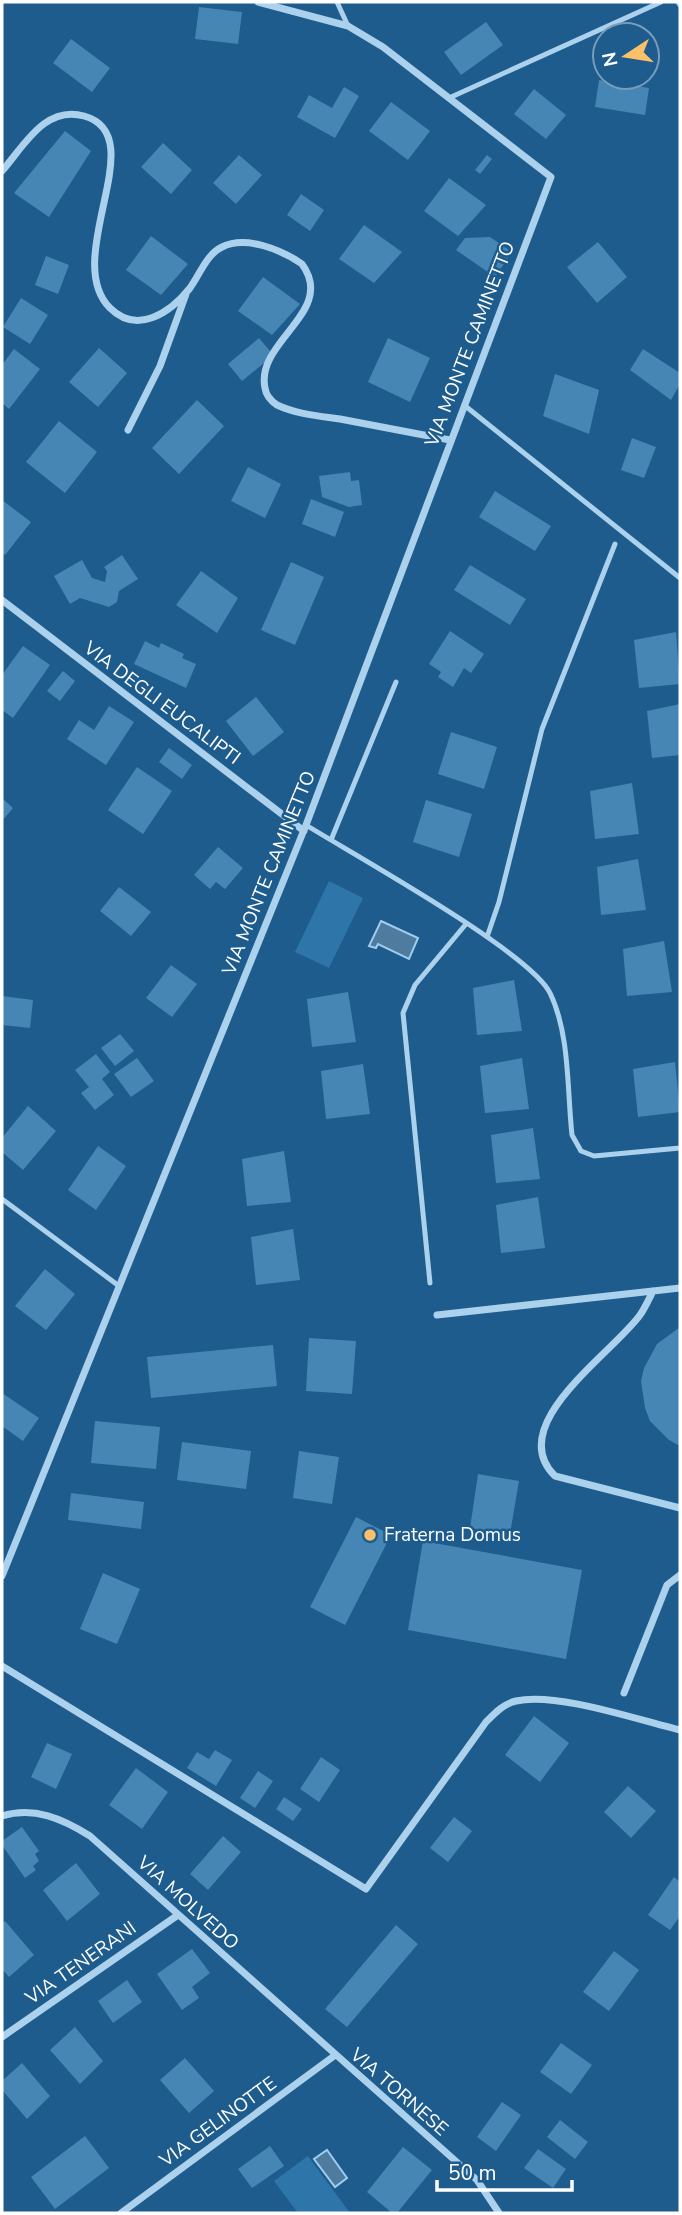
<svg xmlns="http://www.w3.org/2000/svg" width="682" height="2215" viewBox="0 0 682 2215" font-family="'Nunito Sans',sans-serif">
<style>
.green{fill:#2e75a9}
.water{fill:#4f7b9e;stroke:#9ecdef;stroke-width:2}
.building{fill:#4686b5}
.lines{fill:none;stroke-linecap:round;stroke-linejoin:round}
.lane{stroke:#abd1ed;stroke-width:5}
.street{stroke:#abd1ed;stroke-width:7}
.poi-dot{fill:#fcc06a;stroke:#1d5c8d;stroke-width:2.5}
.labels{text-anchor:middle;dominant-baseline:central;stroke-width:5;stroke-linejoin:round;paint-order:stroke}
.street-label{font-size:19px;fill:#fff;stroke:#1d5c8d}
.poi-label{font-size:19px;fill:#fff;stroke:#1d5c8d;text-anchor:start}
</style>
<rect width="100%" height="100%" fill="#1d5c8d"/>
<!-- green -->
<path class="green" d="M329 881 363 898 329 968 295 952Z
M308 2156 350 2213H298L274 2181Z"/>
<!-- water -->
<path class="water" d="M381 921 418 938 409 959 378 944 376 948 369 946Z
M327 2150 347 2178 335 2187 314 2159Z"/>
<!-- building -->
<path class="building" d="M199 7 242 12 238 44 195 39Z
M486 22 503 45 461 75 444 52Z
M71 39 110 68 92 92 53 63Z
M599 80 649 88 645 115 595 107Z
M344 87 359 96 335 138 297 117 309 95 332 108Z
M534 89 566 115 546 139 514 114Z
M391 102 430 131 408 160 369 131Z
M65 131 91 151 49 217 14 193Z
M163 143 192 170 171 194 141 167Z
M239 155 262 175 236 204 213 183Z
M487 155 492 159 480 174 475 170Z
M449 178 486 205 458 236 424 211Z
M301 194 324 210 310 231 287 215Z
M364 225 402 252 374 283 339 259Z
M151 236 188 264 161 295 126 270Z
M490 237 512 252 495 277 456 250 465 238Z
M598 242 627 277 597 303 567 267Z
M46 256 69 265 58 294 35 285Z
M263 277 300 304 272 335 238 311Z
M21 298 48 315 30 344 3 327Z
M259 338 270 351 269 359 242 381 228 364Z
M388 338 430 358 410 402 368 382Z
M99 348 127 373 98 407 69 382Z
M14 349 40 369 9 409 2 403V365Z
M643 349 680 373V384L671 400 630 370Z
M555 374 599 390 589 434 543 416Z
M197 400 224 426 179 474 152 448Z
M59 421 97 452 65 493 26 462Z
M632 438 656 447 644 478 621 470Z
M248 467 281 484 265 518 231 501Z
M350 472 351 481 359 480 362 505 349 507 322 497 319 476Z
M495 491 551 526 535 551 479 517Z
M311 499 344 512 335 537 302 524Z
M2 500 31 522 5 555 2 553Z
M122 555 138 579 119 591 117 602 109 607 80 598 70 604 54 576 82 560 92 578 105 582 107 571 104 567Z
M291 562 324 577 295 645 261 630Z
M470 565 526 599 510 625 454 590Z
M201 571 238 598 217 633 176 605Z
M450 631 484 654 471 673 464 668 453 687 438 677 441 672 429 664Z
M676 632 680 684 639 688 634 640Z
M145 641 159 648 161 643 184 654 182 658 196 664 186 688 134 664Z
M23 646 50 665 13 718 2 710V675Z
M63 671 75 681 60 701 47 691Z
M256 697 284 732 253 756 226 721Z
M680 704V755L652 758 647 711Z
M109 706 134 722 106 765 67 739 79 720 94 730Z
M451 732 497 747 484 789 438 774Z
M169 748 192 765 182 779 159 762Z
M137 767 172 791 143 834 108 810Z
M632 783 639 834 595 839 590 791Z
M2 798 13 808 2 821Z
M426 800 472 814 459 857 413 842Z
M218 847 243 868 225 889 216 882 210 889 194 875Z
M638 859 646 910 601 915 597 867Z
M119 887 151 912 131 936 100 911Z
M664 941 672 992 627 996 623 949Z
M171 965 197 984 172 1017 146 998Z
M514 980 522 1031 477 1035 473 988Z
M348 992 356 1042 312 1047 307 999Z
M2 996 33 1000 30 1028 2 1025Z
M120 1034 134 1051 115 1066 101 1048Z
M96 1054 110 1072 102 1079 114 1095 95 1110 81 1093 89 1087 75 1070Z
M137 1058 154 1081 131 1097 114 1074Z
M522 1058 529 1109 485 1113 480 1066Z
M675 1062 680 1112 638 1117 633 1069Z
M363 1064 370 1114 326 1119 321 1071Z
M28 1106 56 1131 23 1170 2 1152V1138Z
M533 1128 540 1179 496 1183 491 1135Z
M98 1146 126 1166 96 1210 68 1190Z
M284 1151 291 1202 247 1206 242 1159Z
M538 1197 545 1248 501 1253 496 1205Z
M293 1229 300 1280 256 1285 251 1237Z
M45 1269 75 1294 46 1330 15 1306Z
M680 1327V1446L669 1440 650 1421 645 1408 641 1381 644 1368 657 1344Z
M309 1338 356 1341 352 1394 306 1391Z
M273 1345 277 1386 151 1398 147 1357Z
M2 1393 39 1418 23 1441 2 1426Z
M95 1421 160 1427 156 1469 91 1463Z
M182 1442 251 1451 246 1489 177 1480Z
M299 1451 339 1457 332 1504 293 1498Z
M478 1474 519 1481 510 1534 470 1528Z
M71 1493 144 1502 141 1529 68 1520Z
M356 1517 391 1535 345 1625 310 1607Z
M423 1541 582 1570 566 1659 408 1630Z
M103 1573 140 1589 117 1644 80 1629Z
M534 1716 569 1743 540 1782 505 1755Z
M47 1743 72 1754 56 1789 31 1777Z
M215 1750 232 1760 216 1786 187 1768 197 1752 209 1759Z
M321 1757 340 1770 319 1802 300 1789Z
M136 1768 168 1792 142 1829 109 1805Z
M258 1771 273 1781 255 1808 240 1798Z
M628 1786 656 1811 631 1838 604 1812Z
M284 1797 302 1809 293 1821 276 1809Z
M454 1817 472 1831 448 1862 430 1848Z
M22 1827 39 1851 35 1854 39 1861 33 1866 36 1870 25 1878 2 1845V1841Z
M223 1836 241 1852 208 1890 190 1874Z
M76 1863 100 1894 67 1921 43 1890Z
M674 1877 680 1882V1916L670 1930 648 1915Z
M5 1921 34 1955 9 1977 2 1969V1924Z
M396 1925 418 1944 347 2027 325 2009Z
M192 1949 210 1973 192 1987 199 1998 182 2010 157 1974Z
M614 1951 639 1970 609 2011 583 1992Z
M127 1980 142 2002 113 2023 98 2001Z
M75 2027 103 2061 80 2084 50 2050Z
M561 2043 592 2065 571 2094 540 2072Z
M185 2058 214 2091 189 2113 160 2080Z
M22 2063 50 2096 27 2119 2 2090V2081Z
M502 2102 521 2115 496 2151 477 2137Z
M560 2120 588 2142 575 2159 547 2137Z
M85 2136 109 2168 55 2209 31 2177Z
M270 2146 284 2166 252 2188 238 2169Z
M403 2147 432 2170 397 2213H392L367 2192Z
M538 2149 566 2169 553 2188 524 2168Z"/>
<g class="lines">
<!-- lane -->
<path class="lane" d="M337 2 348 26
M678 2 680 5
M449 98 661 2
M464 405 680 578
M306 825C354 855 530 952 550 993 570 1034 567 1090 572 1135L581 1151 594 1156 680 1148
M331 840 396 682
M487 937 499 902 542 729 615 544
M2 1199 119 1286
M430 1283 403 1013 415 985 466 924"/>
<!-- street -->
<path class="street" d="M2 171C24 146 45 105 84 116 154 135 60 258 110 308 137 335 170 313 190 288 200 274 207 254 222 247 246 235 282 250 302 264 337 312 255 341 265 388 266 395 271 401 277 405 296 414 319 416 340 419 377 426 413 433 450 440
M128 430 160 366 186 294
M2 600 304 831
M653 1291C649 1299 645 1308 640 1315 613 1353 503 1425 555 1476L680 1508
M437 1315 680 1288
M2 1576 306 825 551 177 383 47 348 26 258 2
M2 1666 366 1889 486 1722C495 1713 503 1704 516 1701 557 1692 638 1720 680 1730
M624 1693 667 1585 680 1575
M2 1816C34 1806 63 1819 90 1836L477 2180 499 2213
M2 2037 178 1915
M121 2213 334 2056"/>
</g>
<!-- markers -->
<circle class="poi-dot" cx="370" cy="1535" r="7"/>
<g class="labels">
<!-- street labels -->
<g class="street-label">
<text transform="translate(470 344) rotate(-69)">VIA MONTE CAMINETTO</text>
<text transform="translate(162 703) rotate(37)">VIA DEGLI EUCALIPTI</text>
<text transform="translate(269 873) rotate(-68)">VIA MONTE CAMINETTO</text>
<text transform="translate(188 1903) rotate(42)">VIA MOLVEDO</text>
<text transform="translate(81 1963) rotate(-35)">VIA TENERANI</text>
<text transform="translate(399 2092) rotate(41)">VIA TORNESE</text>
<text transform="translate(218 2122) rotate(-36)">VIA GELINOTTE</text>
</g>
<!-- poi labels -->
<g class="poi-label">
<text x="384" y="1535">Fraterna Domus</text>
</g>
</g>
<!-- border -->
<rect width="682" height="2215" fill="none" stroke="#ffffff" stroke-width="7"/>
<!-- north arrow -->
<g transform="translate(626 56) rotate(258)"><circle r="33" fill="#1d5c8d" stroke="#779dbb" stroke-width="2"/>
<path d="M0-5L12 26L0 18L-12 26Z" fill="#fcc06a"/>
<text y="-10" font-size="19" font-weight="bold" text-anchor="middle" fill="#ffffff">N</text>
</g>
<!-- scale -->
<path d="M437 2180v10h135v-10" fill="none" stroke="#ffffff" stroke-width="3.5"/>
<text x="448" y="2180" font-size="21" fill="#ffffff" stroke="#1d5c8d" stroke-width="5" paint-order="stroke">50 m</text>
</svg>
